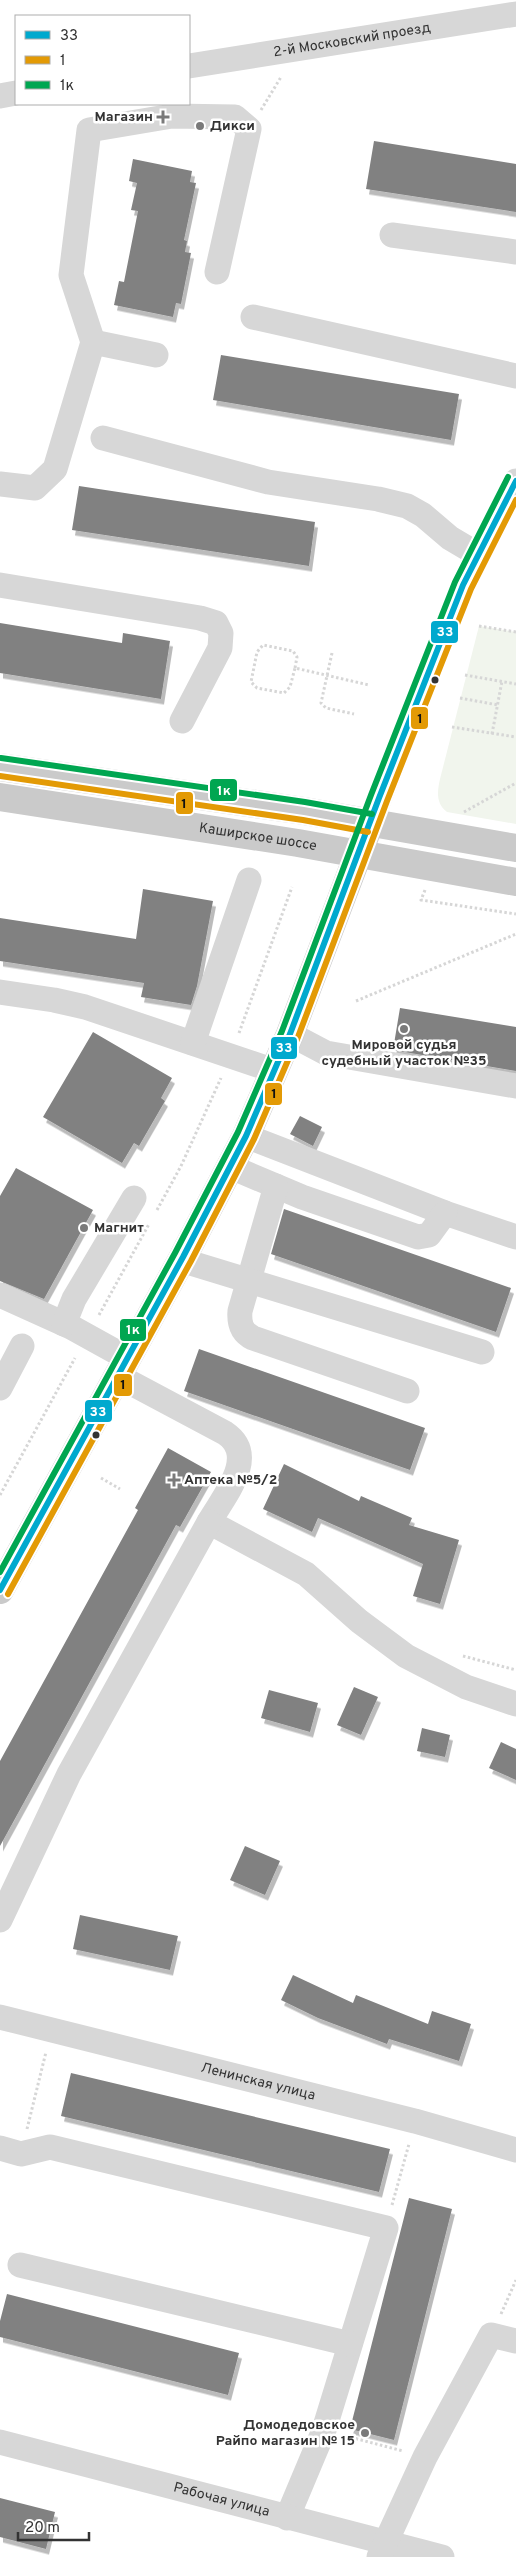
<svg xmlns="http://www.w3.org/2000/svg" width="516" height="2557" viewBox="0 0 516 2557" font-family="Overpass,sans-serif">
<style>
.green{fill:#f1f5ed}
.building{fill:#818181;filter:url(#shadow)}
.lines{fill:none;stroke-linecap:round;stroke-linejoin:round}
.path{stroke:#d6d6d6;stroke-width:3;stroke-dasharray:2.5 2.5;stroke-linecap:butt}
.minor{stroke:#d7d7d7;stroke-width:25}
.major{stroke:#cacaca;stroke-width:28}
.bus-1-casing{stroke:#fff;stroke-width:10}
.bus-2-casing{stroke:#fff;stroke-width:10}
.bus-3-casing{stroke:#fff;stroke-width:10}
.bus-1{stroke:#00a9ce;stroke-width:6}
.bus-2{stroke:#e39a05;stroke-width:6}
.bus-3{stroke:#00a651;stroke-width:6}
.poi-dot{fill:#7a7a7a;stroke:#fff;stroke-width:2}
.bus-dot{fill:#333;stroke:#fff;stroke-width:2}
.labels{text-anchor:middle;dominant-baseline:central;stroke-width:5;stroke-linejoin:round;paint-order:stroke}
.street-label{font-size:14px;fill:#333;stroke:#fff}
.poi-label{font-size:14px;font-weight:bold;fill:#333;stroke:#fff;text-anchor:start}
.line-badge{stroke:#fff;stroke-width:2}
.badge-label{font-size:14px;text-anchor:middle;font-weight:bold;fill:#fff}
.pale-badge-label{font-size:14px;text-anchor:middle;font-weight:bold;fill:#111}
</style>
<defs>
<filter id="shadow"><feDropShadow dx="3" dy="5.5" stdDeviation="0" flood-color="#0004"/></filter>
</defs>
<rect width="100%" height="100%" fill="#fff"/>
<!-- green -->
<path class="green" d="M479 626 516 632V824L447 812C436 804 437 792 440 779Z"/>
<!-- building -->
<path class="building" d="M374 141 516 164V212L366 189Z
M133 159 192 171 190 182 196 183 184 240 187 241 185 252 191 253 181 304 176 303 173 317 114 305 119 281 124 282 138 211 131 210 137 183 129 181Z
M221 355 459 394 451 440 213 400Z
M79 486 315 522 309 566 72 530Z
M0 623 122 643 123 633 170 641 161 699 0 673Z
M143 889 213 901 197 986 191 1005 141 997 144 983 0 961V918L136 939Z
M400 1008 516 1027V1071L393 1050Z
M93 1032 172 1078 161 1098 165 1101 139 1146 134 1143 122 1163 43 1117Z
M300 1116 322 1127 313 1146 290 1134Z
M16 1168 93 1210 44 1299 0 1281V1196Z
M284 1209 511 1288 496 1332 271 1254Z
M199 1349 425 1428 410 1470 184 1391Z
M168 1448 211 1472 180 1527 176 1525 0 1846V1761L138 1510 135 1508Z
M284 1464 359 1501 361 1496 412 1518 409 1525 459 1540 440 1604 413 1596 423 1564 318 1518 312 1532 263 1509Z
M354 1687 378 1697 361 1735 337 1725Z
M269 1690 318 1703 310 1732 261 1718Z
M422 1728 450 1735 445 1757 417 1751Z
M501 1742 516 1749V1780L489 1768Z
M245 1846 280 1861 265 1895 230 1880Z
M80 1915 178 1936 170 1970 73 1949Z
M293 1975 353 2003 356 1995 428 2024 432 2011 471 2024 459 2061 389 2039 387 2044 318 2018 281 2000Z
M71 2073 390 2149 379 2192 61 2116Z
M409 2198 452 2209 394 2440 350 2429Z
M7 2294 239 2353 228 2395 0 2337V2321Z
M0 2498 55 2512 46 2549 0 2537Z"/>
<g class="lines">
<!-- path -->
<path class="path" d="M261 110 281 77
M479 626 516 632
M332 653 321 703 326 708 354 714
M295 668 297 657 293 651 263 645 257 652 251 682 257 688 284 693 290 687 295 668 369 685
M465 675 516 684
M460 698 498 705
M452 727 516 737
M492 734 502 681
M464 812 516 783
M425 890 421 900 516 914
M356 1001 516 934
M239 1033 292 887
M157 1210 181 1166 221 1078
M99 1315 149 1224
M101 1478 120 1489
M0 1495 75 1358
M463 1656 516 1670
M27 2129 46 2052
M392 2205 409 2144
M501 2314 516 2280
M346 2436 403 2451"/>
<!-- minor -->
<g class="minor">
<path id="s1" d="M189 66 516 14"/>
<path d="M0 96 16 93"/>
<path d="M392 235 516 252"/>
<path d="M253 317 516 376"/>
<path d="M93 342 156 355"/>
<path d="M103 438 268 482 378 499 407 506 423 515 450 538 477 554"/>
<path d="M0 484 35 488 55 469 93 342 71 275 89 130 172 116 235 117 249 129 217 272"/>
<path d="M0 585 200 618 216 623 221 633 220 648 182 721"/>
<path d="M370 823 463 585 516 481"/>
<path d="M0 992 54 1000 85 1007 275 1071"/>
<path d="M290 1034 326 1053 516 1086"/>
<path d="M193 1043 249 880"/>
<path d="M246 1136 445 1213 516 1237"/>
<path d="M231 1167 302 1197 418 1237 429 1235 445 1213"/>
<path d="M276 1186 240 1311C239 1323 241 1332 253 1338L407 1391"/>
<path d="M181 1260 482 1352"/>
<path d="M0 1295 71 1327 127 1358"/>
<path d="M64 1324 74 1299 134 1198"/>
<path d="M118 1376 225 1433C259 1456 224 1496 209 1522L306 1574 359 1621 406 1656 466 1687 516 1704"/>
<path d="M0 1388 22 1346"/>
<path d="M0 1920 69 1774 209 1522"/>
<path id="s2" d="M0 2017 415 2121 516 2150"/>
<path d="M0 2148 21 2154 50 2147 386 2228 324 2430 287 2518"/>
<path d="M20 2265 350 2344"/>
<path id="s3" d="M0 2442 442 2557"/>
<path d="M379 2557 425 2457 491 2335 516 2341"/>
</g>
<!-- major -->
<g class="major">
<path d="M0 767 304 811 516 848"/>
<path id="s4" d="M0 797 298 843 516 882"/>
<path d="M0 1590 183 1257 246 1136 290 1034 370 823"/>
</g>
<!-- bus-1 casing -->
<g class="bus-1-casing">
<path id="bus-1" d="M0 1590 183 1257 246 1136 290 1034 379 798 463 585 516 481"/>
</g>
<!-- bus-2 casing -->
<g class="bus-2-casing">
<path id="bus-2" d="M0 776 303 820 368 832
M8 1594 191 1261 254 1139 298 1037 387 801 471 589 516 500"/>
</g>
<!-- bus-3 casing -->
<g class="bus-3-casing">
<path id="bus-3" d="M1 758 305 802 372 814
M0 1572 175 1253 238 1132 282 1031 371 795 455 582 508 477"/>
</g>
<!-- bus-1 -->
<use href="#bus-1" class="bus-1"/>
<!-- bus-2 -->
<use href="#bus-2" class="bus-2"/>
<!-- bus-3 -->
<use href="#bus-3" class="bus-3"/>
</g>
<!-- markers -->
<g class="poi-dot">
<path d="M160.5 109.5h5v5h5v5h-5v5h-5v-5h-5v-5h5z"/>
<circle cx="200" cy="126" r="5"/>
<circle cx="404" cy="1029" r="5"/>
<circle cx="84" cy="1228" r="5"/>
<path d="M171.5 1472.5h5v5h5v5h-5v5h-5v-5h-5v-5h5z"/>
<circle cx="365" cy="2433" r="5"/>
</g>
<g class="bus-dot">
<circle cx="435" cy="680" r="4.5"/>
<circle cx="96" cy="1435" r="4.5"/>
</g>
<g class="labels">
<!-- street labels -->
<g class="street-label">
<text stroke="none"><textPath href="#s1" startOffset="165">2-й Московский проезд</textPath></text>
<text stroke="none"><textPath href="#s4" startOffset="261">Каширское шоссе</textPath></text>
<text stroke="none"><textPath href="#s2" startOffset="266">Ленинская улица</textPath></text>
<text stroke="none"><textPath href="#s3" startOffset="229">Рабочая улица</textPath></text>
</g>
<!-- poi labels -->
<g class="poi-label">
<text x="153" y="117" text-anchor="end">Магазин</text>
<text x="210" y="126">Дикси</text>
<text x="404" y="1045" text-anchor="middle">Мировой судья<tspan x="404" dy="16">судебный участок №35</tspan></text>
<text x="94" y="1228">Магнит</text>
<text x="184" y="1480">Аптека №5/2</text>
<text x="355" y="2425" text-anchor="end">Домодедовское<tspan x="355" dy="16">Райпо магазин № 15</tspan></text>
</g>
</g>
<g class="line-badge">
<rect x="430" y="620" width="29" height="24" rx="5" fill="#00a9ce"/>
<rect x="410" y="706" width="19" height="24" rx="5" fill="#e39a05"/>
<rect x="209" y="778" width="29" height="24" rx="5" fill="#00a651"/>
<rect x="175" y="791" width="19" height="24" rx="5" fill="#e39a05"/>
<rect x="270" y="1036" width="28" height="24" rx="5" fill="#00a9ce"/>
<rect x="264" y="1082" width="19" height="24" rx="5" fill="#e39a05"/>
<rect x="119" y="1318" width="28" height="24" rx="5" fill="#00a651"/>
<rect x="113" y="1373" width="20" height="24" rx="5" fill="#e39a05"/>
<rect x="84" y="1399" width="29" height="24" rx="5" fill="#00a9ce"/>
</g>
<g class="badge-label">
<text x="445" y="636">33</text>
<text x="224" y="795">1к</text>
<text x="284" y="1052">33</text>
<text x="133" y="1334">1к</text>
<text x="98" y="1416">33</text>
</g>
<g class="pale-badge-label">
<text x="420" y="723">1</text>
<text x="184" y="808">1</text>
<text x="274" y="1098">1</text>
<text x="123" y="1389">1</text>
</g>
<!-- legend -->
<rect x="15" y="15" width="175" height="90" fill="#ffffff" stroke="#adadad"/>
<rect x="25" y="31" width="25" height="8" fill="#00a9ce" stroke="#adadad"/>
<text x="60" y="40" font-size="15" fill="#333333">33</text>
<rect x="25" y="56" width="25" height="8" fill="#e39a05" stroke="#adadad"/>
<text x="60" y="65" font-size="15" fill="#333333">1</text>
<rect x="25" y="81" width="25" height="8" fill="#00a651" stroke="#adadad"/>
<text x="60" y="90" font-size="15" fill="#333333">1к</text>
<!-- scale -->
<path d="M18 2532v8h71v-8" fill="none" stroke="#333333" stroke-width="2.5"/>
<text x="25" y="2532" font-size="15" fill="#333333" stroke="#ffffff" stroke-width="4" paint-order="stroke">20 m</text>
</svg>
